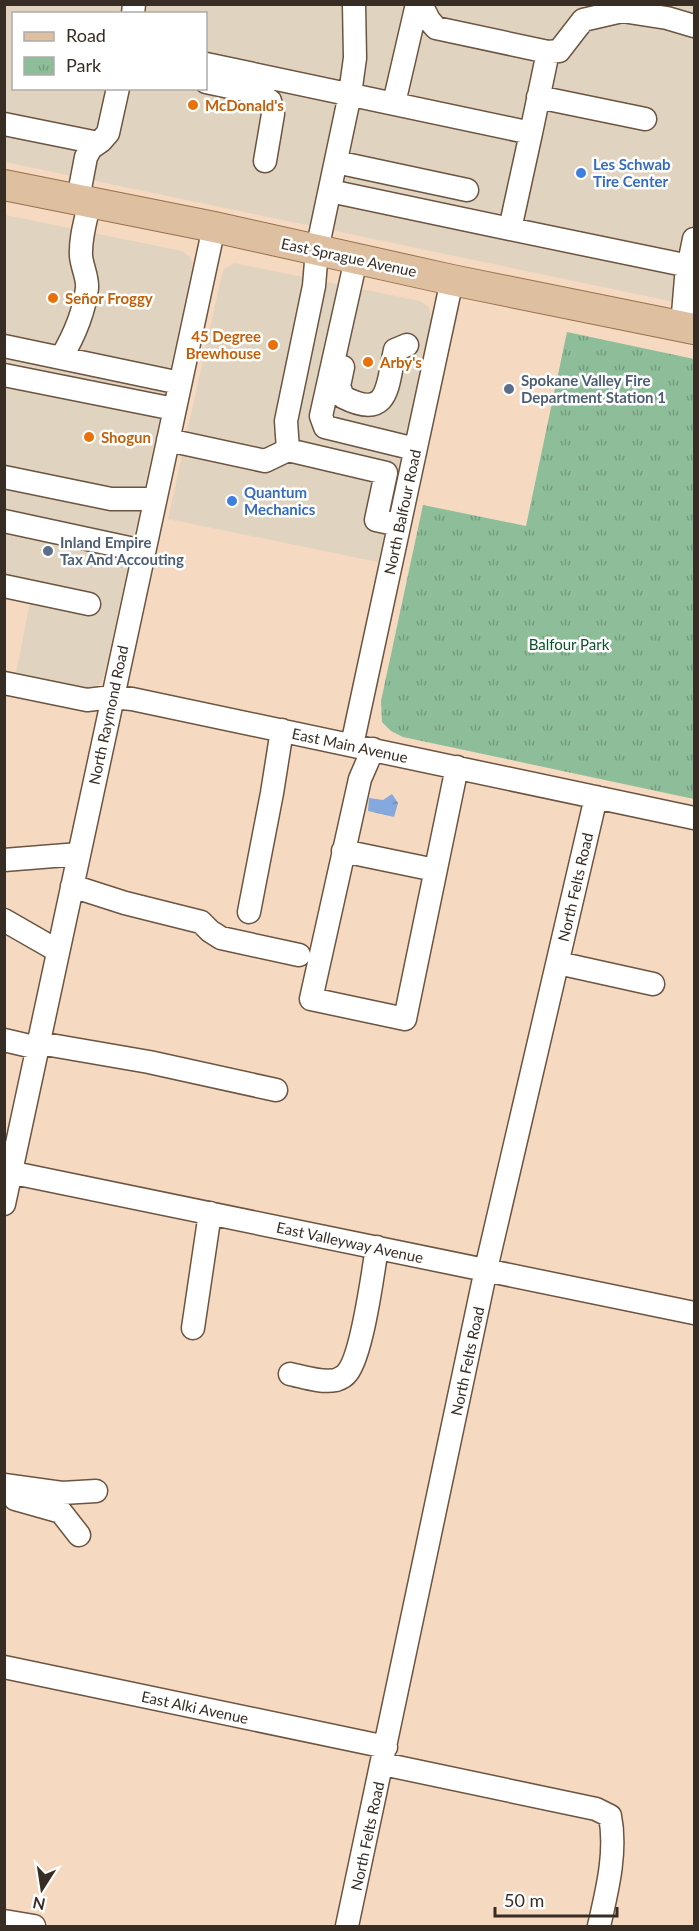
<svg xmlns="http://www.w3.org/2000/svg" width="699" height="1931" viewBox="0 0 699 1931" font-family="Lato,sans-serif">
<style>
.commercial{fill:#e0d4c0;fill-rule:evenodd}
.park{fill:url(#park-tufts)}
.water{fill:url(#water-ripples)}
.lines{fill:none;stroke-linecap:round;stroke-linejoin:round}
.minor-casing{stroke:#6c5440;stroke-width:25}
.major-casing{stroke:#96714b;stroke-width:32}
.minor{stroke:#fff;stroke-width:22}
.major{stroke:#dec0a0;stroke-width:30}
.food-dot{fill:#e8710a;stroke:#fff;stroke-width:2}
.shop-dot{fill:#3f7fe0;stroke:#fff;stroke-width:2}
.service-dot{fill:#5c6f8a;stroke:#fff;stroke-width:2}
.labels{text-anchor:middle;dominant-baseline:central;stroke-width:5;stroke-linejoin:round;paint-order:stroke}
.food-label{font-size:15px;font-weight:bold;fill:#c56008;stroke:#fff;text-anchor:start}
.shop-label{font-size:15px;font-weight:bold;fill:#366cbe;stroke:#fff;text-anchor:start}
.street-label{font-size:15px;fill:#382d24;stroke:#fff}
.service-label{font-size:15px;font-weight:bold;fill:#4e5e75;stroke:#fff;text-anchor:start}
.park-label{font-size:15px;fill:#0b5027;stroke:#fff}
</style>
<defs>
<pattern id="park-tufts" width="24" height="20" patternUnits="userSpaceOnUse" patternTransform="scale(1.5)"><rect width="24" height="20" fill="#8dbe99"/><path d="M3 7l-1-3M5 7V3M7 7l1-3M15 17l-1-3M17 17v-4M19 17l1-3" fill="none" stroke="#749b7d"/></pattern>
<pattern id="water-ripples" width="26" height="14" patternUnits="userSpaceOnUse" patternTransform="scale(1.5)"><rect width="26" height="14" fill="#85a8de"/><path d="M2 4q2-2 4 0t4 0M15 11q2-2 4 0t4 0" fill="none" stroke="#6e89b4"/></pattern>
</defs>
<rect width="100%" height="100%" fill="#f5d9c1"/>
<!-- commercial -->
<path class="commercial" d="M5 5H694V306L5 162ZM14 14H206V88H14Z
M5 215 182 251 189 256 193 264 104 676 100 684 90 688 16 673 31 597 5 591Z
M234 263 420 301 429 307 431 319 378 562 168 519 221 278 224 269Z"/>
<!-- park -->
<path class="park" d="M567 332 694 359V799L403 737 391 731 382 722 381 701 423 505 526 526Z"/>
<!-- water -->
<path class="water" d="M392 794 398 803 394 817 368 811 369 798 383 800Z"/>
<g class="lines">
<!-- minor casing -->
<g class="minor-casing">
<path id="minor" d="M421 4 429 20 436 28 548 52 559 51 583 20 622 11 667 18 694 26
M133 14 134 4
M206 64 531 133 510 229 689 266
M206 82 258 93 270 101 273 114 265 161
M538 97 645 119
M394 103 417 4
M4 124 98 143
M531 133 548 52
M336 162 467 190
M330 191 510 229
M78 199 86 157 91 148 101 141 108 133 118 88
M356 259 321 416 325 427 415 449
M682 326 686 278 694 239
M4 346 180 383
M61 358C74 336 84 314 87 288 88 278 82 267 81 256 80 237 86 220 90 201
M343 367 339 386 343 397C390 421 387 385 395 350L407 345
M4 375 174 409
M168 440 265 461 288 450 386 473 376 520 399 525
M288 450 286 421 314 286 317 250 350 94 355 58 354 4
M4 477 111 499H155
M4 521 143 551
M4 586 89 604
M4 683 87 700 112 697 132 699 694 818
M352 745 452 280
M373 749 360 779 311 999 405 1019 457 767
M343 851 435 870
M4 860 79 854
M72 886 125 903 201 922 210 931 221 938 299 955
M249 912 272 793 282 730
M4 920 58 951
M558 963 653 984
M4 1040 38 1048
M39 1043 149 1062 276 1090
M4 1171 694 1313
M4 1204 214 227
M193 1328 210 1213
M290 1374C304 1377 321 1383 336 1380 339 1379 345 1376 347 1373 362 1356 373 1273 377 1247
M4 1485 62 1493 96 1491
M15 1499 61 1512 79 1535
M4 1667 386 1747
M383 1764 596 1809 610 1816C617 1852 607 1891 599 1926
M4 1921 34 1926
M347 1926 486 1269 596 797"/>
</g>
<!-- major casing -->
<g class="major-casing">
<path id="major" d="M4 185 214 227 452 280 694 329"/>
</g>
<!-- minor -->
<use href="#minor" class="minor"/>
<!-- major -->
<use href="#major" class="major"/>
</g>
<!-- markers -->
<g class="food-dot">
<circle cx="193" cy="105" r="6"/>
<circle cx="53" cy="298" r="6"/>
<circle cx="273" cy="345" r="6"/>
<circle cx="368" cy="362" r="6"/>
<circle cx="89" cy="437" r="6"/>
</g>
<g class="shop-dot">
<circle cx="581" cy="173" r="6"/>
<circle cx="232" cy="501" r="6"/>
</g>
<g class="service-dot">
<circle cx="509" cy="389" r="6"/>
<circle cx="48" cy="551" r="6"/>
</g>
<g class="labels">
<!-- food labels -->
<g class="food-label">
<text x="205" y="105">McDonald's</text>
<text x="65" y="298">Señor Froggy</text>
<text x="261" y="336" text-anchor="end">45 Degree<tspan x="261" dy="17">Brewhouse</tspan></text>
<text x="380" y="362">Arby's</text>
<text x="101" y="437">Shogun</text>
</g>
<!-- shop labels -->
<g class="shop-label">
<text x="593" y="164">Les Schwab<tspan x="593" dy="17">Tire Center</tspan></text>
<text x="244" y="492">Quantum<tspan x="244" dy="17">Mechanics</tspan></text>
</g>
<!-- street labels -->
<g class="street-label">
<text transform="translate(349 257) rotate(12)">East Sprague Avenue</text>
<text transform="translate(402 512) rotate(-78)">North Balfour Road</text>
<text transform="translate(108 715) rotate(-78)">North Raymond Road</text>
<text transform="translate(350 745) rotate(12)">East Main Avenue</text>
<text transform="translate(575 887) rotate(-77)">North Felts Road</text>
<text transform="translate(350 1242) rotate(12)">East Valleyway Avenue</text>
<text transform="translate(467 1361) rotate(-78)">North Felts Road</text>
<text transform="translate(195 1707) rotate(12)">East Alki Avenue</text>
<text transform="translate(367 1836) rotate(-78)">North Felts Road</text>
</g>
<!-- service labels -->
<g class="service-label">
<text x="521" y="380">Spokane Valley Fire<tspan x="521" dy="17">Department Station 1</tspan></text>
<text x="60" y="542">Inland Empire<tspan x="60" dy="17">Tax And Accouting</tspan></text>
</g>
<!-- park labels -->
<g class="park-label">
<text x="569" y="644">Balfour Park</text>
</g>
</g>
<!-- border -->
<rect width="699" height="1931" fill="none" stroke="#382d24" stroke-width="12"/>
<!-- legend -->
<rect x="12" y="12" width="195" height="78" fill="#ffffff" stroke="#afaba7" stroke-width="1.5"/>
<rect x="24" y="32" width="30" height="9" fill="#dec0a0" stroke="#afaba7" stroke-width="1.5"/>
<text x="66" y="42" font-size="18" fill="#382d24">Road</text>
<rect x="24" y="57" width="30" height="18" fill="url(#park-tufts)" stroke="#afaba7" stroke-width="1.5"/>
<text x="66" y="72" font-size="18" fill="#382d24">Park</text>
<!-- north arrow -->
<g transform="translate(42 1889) rotate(192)" stroke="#ffffff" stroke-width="4.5" paint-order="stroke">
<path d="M0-4.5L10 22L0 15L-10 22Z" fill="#382d24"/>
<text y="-9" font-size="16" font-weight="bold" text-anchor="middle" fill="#382d24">N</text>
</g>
<!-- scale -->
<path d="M495 1907v9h122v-9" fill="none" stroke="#382d24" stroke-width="3"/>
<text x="504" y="1907" font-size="18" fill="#382d24" stroke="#ffffff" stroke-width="4.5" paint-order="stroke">50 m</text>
</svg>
